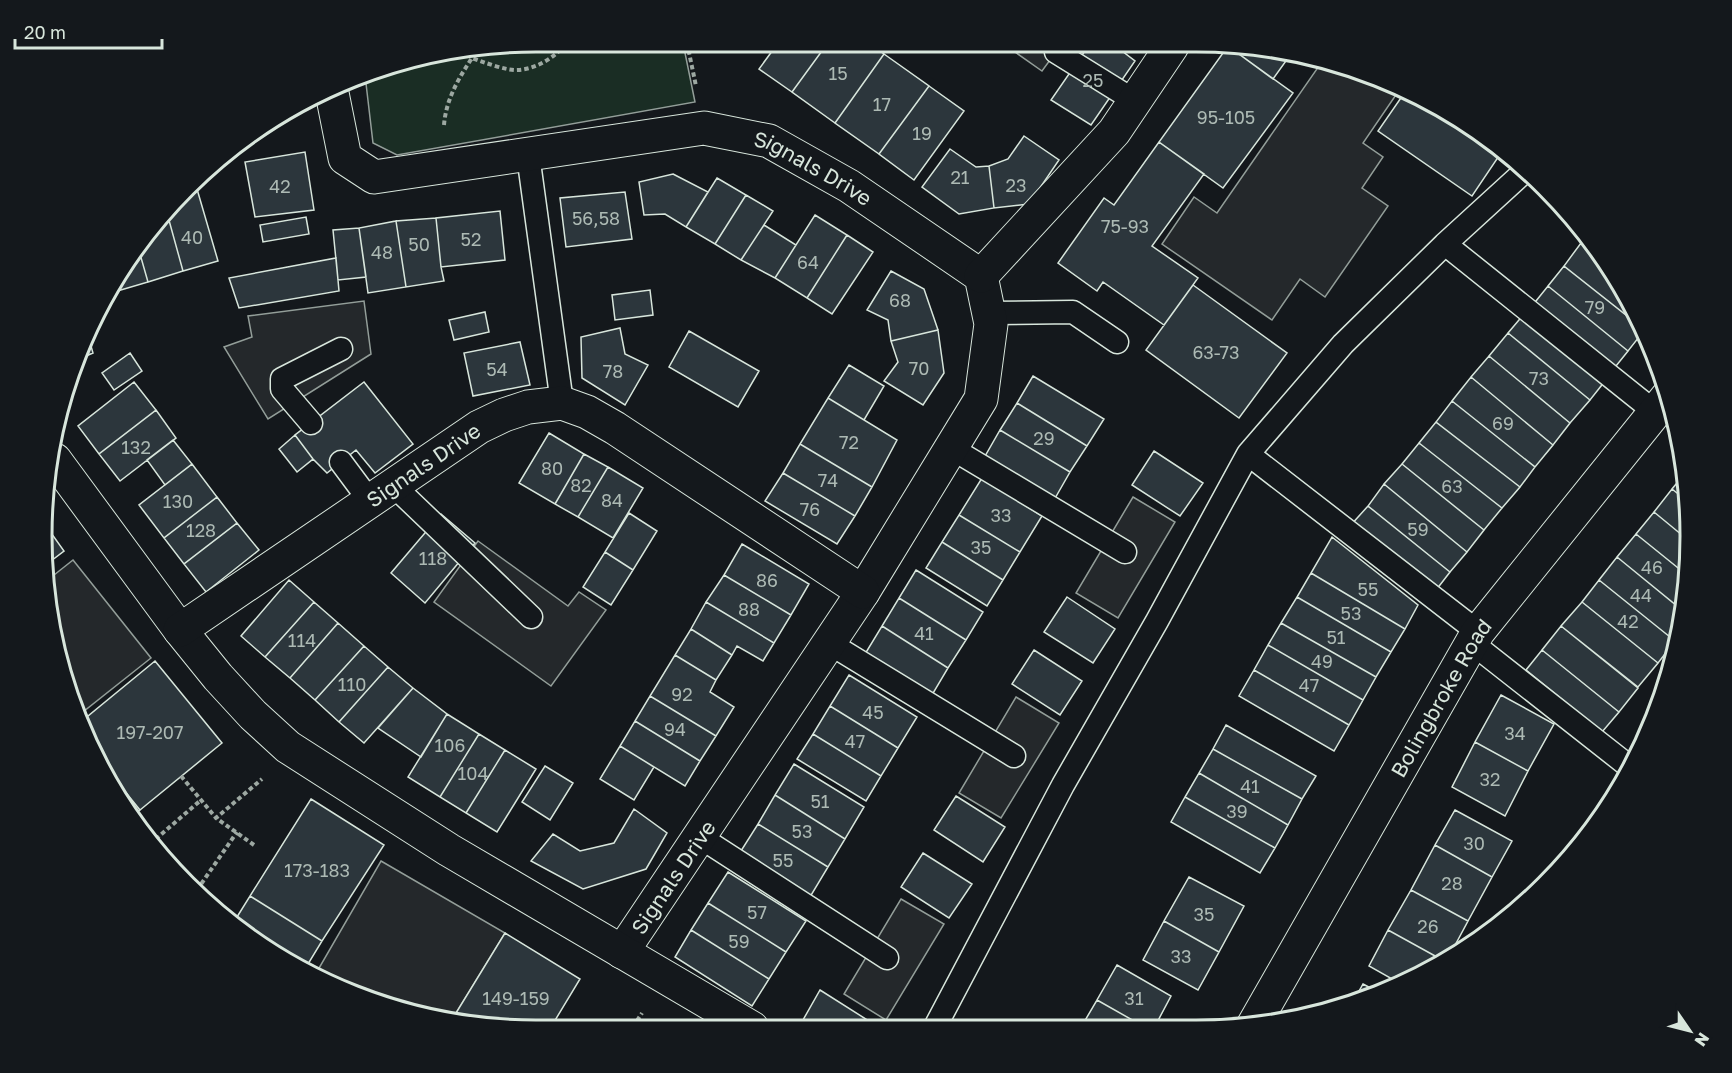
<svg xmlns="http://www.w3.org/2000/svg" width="1732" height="1073" viewBox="0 0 1732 1073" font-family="'Golos Text',sans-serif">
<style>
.green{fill:#1a2d24;stroke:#939e99;stroke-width:1.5}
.parking{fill:#24282b;stroke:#939e99;stroke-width:1.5}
.building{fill:#2c363c;stroke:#d8e6dc;stroke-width:1.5}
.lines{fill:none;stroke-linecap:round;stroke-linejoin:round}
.lane-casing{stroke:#d8e6dc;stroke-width:25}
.street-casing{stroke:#d8e6dc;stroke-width:35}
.path{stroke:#9da8a2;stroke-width:4;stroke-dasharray:4.5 3;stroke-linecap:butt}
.lane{stroke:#14181c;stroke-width:22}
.street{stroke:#14181c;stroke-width:33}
.labels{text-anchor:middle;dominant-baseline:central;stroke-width:4.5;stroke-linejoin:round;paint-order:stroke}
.number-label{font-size:18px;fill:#adbab4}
.street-label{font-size:21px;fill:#d8e6dc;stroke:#14181c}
.rim{fill:none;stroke:#d8e6dc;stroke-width:3}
</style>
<rect width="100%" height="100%" fill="#14181c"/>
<!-- green -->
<path class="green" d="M537 42 683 43 695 102 397 155 373 143 365 75 378 68Z"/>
<!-- parking -->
<path class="parking" d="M1005 45H1061L1042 71Z
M1321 63 1384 80 1400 89 1363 143 1383 157 1362 188 1388 206 1325 297 1300 279 1272 320 1162 244 1194 197 1217 213Z
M364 301 371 354 268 419 224 347 252 337 248 316Z
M1133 497 1175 522 1118 618 1076 593Z
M478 541 568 606 579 592 606 610 551 686 434 602Z
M73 560 151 658 79 715 68 695 49 579Z
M1016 697 1059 723 1001 818 959 793Z
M381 861 505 933 451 1021 348 993 315 975Z
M901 899 944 924 886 1020 844 994Z"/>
<!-- building -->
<path class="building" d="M752 43H771L765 52Z
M778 43 827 44 792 92 759 69Z
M827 44H870L884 54 835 123 792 92Z
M1089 45H1114L1135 61 1091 125 1051 100Z
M1228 46H1260L1291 54 1273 79Z
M1228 46 1293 93 1223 188 1159 142Z
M884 54 929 86 879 154 835 123Z
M929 86 964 111 914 180 879 154Z
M1405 92 1496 144 1503 150 1472 196 1378 131Z
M1024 136 1059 160 1029 204 994 208 989 166 1008 159Z
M1159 142 1204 174 1152 246 1198 278 1164 325 1103 282 1097 291 1058 263 1104 198 1114 205Z
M950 149 976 167 989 166 994 208 959 214 922 187Z
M305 152 314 210 255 217 245 162Z
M673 174 708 192 686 227 665 214 644 215 639 182Z
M717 178 746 195 715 244 686 227Z
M197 189 218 261 183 271 167 213 187 192Z
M625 192 632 239 566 247 560 198Z
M746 195 773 211 741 260 715 244Z
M500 211 505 260 441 267 436 218Z
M167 213 183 271 148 282 138 247 144 236Z
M815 215 847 235 807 298 775 278Z
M306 217 309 234 263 242 260 225Z
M436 218 441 267 444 281 406 287 396 221Z
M396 221 406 287 368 293 359 228Z
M764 225 796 245 775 278 741 260Z
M359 228 366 277 338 280 333 230Z
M847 235 873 252 832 314 807 298Z
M1586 237 1604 261 1581 243Z
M1581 243 1604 261 1624 289 1641 327 1564 266Z
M138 247 148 282 114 292Z
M336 258 339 291 239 308 229 278Z
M1564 266 1641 327 1643 332 1628 351 1548 286Z
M891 271 924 289 938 330 891 341 888 320 867 310Z
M1193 285 1287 353 1239 418 1146 350Z
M1548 286 1628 351 1612 371 1532 306Z
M650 290 653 315 615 320 612 295Z
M485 312 489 332 454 340 449 320Z
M1524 314 1605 381 1590 400 1508 333Z
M620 328 625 354 648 365 625 405 582 378 581 337Z
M938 330 944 373 923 405 884 381 898 362 891 341Z
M689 331 759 371 738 407 669 367Z
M1508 333 1590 400 1570 423 1489 356Z
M89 339 93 353 79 359H78Z
M520 342 530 385 473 396 464 353Z
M130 353 142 371 114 390 102 373Z
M1489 356 1570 423 1553 445 1471 377Z
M849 365 884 386 864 420 828 398Z
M1033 376 1104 419 1087 446 1017 403Z
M1471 377 1553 445 1535 467 1452 401Z
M134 382 156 410 99 454 78 426Z
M364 382 413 444 375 473 356 450 327 473 313 459 295 435Z
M828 398 897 440 872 487 800 444Z
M1452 401 1535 467 1520 487 1436 422Z
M1017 403 1087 446 1070 472 1000 430Z
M156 410 176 438 120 481 99 454Z
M1436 422 1520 487 1502 508 1419 443Z
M1000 430 1070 472 1054 500 984 458Z
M549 433 584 454 555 504 519 483Z
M295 435 313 459 297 472 279 449Z
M173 440 192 464 165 485 147 460Z
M1419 443 1502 508 1484 530 1402 464Z
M800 444 872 487 855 516 783 473Z
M1154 451 1203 483 1180 516 1132 485Z
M584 454 608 467 578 517 555 504Z
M192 464 217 497 164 538 139 505Z
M1402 464 1484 530 1467 552 1384 484Z
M608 467 643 488 613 538 578 517Z
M1686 472 1687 501 1672 489Z
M783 473 855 516 837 544 765 501Z
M982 478 1042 516 1020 552 959 515Z
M1384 484 1467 552 1450 572 1368 506Z
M1672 489 1687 501 1688 540 1654 512Z
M217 497 237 523 184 564 164 538Z
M1368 506 1450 572 1433 594 1350 526Z
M1654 512 1688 540V576L1636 534Z
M629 513 657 531 633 570 605 552Z
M441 514 475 543 425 603 391 573Z
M959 515 1020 552 1003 580 942 542Z
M44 523 64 551 47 564 42 536Z
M237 523 259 550 206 592 184 564Z
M1636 534 1688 576 1682 610 1617 557Z
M1332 537 1418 605 1405 629 1311 573Z
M942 542 1003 580 987 606 926 568Z
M742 544 809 584 791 615 724 575Z
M605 552 633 570 611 605 583 587Z
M1617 557 1682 610 1677 638 1675 641 1599 580Z
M916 570 983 612 966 640 899 598Z
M1311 573 1405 629 1391 652 1297 597Z
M724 575 791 615 774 643 706 602Z
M289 580 314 602 265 657 241 636Z
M1599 580 1675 641 1658 663 1582 602Z
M1067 597 1115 629 1093 663 1044 632Z
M1297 597 1391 652 1376 677 1281 623Z
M899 598 966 640 948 668 882 626Z
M314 602 338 623 290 678 265 657Z
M706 602 774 643 763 661 737 646 732 655 691 629Z
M1582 602 1658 663 1638 687 1561 626Z
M338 623 364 646 315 700 290 678Z
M1281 623 1376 677 1363 700 1268 645Z
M882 626 948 668 932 695 865 654Z
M1561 626 1638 688 1619 712 1542 650Z
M691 629 732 655 716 680 675 655Z
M1268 645 1363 700 1349 725 1254 670Z
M364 646 388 667 339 722 315 700Z
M1034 650 1082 681 1060 715 1012 684Z
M1542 650 1619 712 1602 732 1526 670Z
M675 655 716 680 710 692 734 707 716 736 650 696Z
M155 661 222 743 140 810 110 773 82 721Z
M388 667 413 688 364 743 339 722Z
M1254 670 1349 725 1334 751 1239 696Z
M849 675 917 717 898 748 830 706Z
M413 688 447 714 421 757 378 728Z
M1501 695 1554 724 1528 771 1475 742Z
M650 696 716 736 700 761 635 721Z
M830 706 898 748 881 776 813 734Z
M447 714 479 734 440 797 408 777Z
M635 721 700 761 685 786 620 746Z
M1226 725 1316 776 1302 799 1213 749Z
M479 734 505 750 466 813 440 797Z
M813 734 881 776 866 801 797 759Z
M1475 742 1528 771 1505 816 1452 787Z
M620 746 654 767 634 800 600 779Z
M1213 749 1302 799 1288 825 1199 773Z
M505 750 536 769 497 832 466 813Z
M794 764 864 807 845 839 775 795Z
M545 766 573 783 550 820 522 802Z
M110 773 140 810 132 815Z
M1199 773 1288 825 1275 848 1185 797Z
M775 795 845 839 828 867 758 824Z
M956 796 1005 827 983 862 934 830Z
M1185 797 1275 848 1260 873 1171 822Z
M311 799 384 845 322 941 250 896Z
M634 809 667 833 646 869 583 889 531 861 553 834 580 851 614 843Z
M1455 810 1512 841 1492 877 1435 845Z
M758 824 828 867 810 897 739 854Z
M1435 845 1492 877 1468 921 1411 890Z
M923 853 972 884 949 918 901 887Z
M728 872 806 921 786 952 708 903Z
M1189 877 1244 906 1219 952 1164 921Z
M1411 890 1468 921 1446 962 1388 930Z
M250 896 322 941 305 969 236 929 232 925Z
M708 903 786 952 769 979 691 930Z
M1164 921 1219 952 1198 990 1143 960Z
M691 930 769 979 752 1006 675 957Z
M1388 930 1446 962 1445 963 1399 983 1369 966Z
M505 933 580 979 551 1027H472L463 1024 453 1018Z
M1117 965 1171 996 1153 1030H1150L1097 1000Z
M1363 984 1378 992 1353 1002Z
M820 990 880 1028H801L799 1027Z
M1097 1000 1150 1030 1080 1029Z"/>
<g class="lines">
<!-- lane casing -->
<g class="lane-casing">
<path id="lane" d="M1056 52 1135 101
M528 155 562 403
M1525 171 1445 244 1655 412
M1445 244 1343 344 1248 454 1478 632
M988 313 1073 312 1117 342
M311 423 282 389V379L341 349
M951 448 1125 552
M341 462 370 501
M393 485 531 617
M829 643 1014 756
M1472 643 1631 768
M700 837 887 958
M934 1029 1063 785 1157 621 1248 454"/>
</g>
<!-- street casing -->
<g class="street-casing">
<g id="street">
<path id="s1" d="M332 93 345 158 374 177 704 128 769 141 849 186 981 276 991 324 981 399 863 592 622 952"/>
<path d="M981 276 1114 132 1172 46"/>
<path d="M55 460 180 630 218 677 253 715 288 747 449 850 752 1028"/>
<path id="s2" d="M180 630 479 427 504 415 528 407 562 403 587 412 615 428 863 592"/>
<path id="s3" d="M1253 1026 1478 632 1668 396"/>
</g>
</g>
<!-- path -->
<path class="path" d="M687 43 696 86
M444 125C446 100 458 79 472 58 483 62 507 71 518 70 536 69 557 57 566 42
M181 776 216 818
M150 844 201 800
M254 845 216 818 262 779
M197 890 237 832
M633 1027 642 1013"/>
<!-- lane -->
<use href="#lane" class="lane"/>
<!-- street -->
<use href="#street" class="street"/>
</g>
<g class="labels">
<!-- number labels -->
<g class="number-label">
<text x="838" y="73">15</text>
<text x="1093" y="80">25</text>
<text x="882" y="104">17</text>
<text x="1226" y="117">95-105</text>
<text x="922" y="133">19</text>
<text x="960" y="177">21</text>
<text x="1016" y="185">23</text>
<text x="280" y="186">42</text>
<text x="596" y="218">56,58</text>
<text x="1125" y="226">75-93</text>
<text x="192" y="237">40</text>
<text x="471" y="239">52</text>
<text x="419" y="244">50</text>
<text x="382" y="252">48</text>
<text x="808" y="262">64</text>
<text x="900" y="300">68</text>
<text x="1595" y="307">79</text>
<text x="1216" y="352">63-73</text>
<text x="919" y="368">70</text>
<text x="497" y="369">54</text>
<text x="613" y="371">78</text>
<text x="1539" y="378">73</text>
<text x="1503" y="423">69</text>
<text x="1044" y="438">29</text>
<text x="849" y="442">72</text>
<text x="136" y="447">132</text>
<text x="552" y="468">80</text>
<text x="828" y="480">74</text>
<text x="581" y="485">82</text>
<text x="1452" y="486">63</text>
<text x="612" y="500">84</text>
<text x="178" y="501">130</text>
<text x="810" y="509">76</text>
<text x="1001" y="515">33</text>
<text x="1418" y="529">59</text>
<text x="201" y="530">128</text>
<text x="981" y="547">35</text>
<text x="433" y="558">118</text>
<text x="1652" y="567">46</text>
<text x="767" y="580">86</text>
<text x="1368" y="589">55</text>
<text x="1641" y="595">44</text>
<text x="749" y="609">88</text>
<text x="1351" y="613">53</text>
<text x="1628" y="621">42</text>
<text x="924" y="633">41</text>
<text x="1336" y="637">51</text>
<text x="302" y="640">114</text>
<text x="1322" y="661">49</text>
<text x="352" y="684">110</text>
<text x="1309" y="685">47</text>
<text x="682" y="694">92</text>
<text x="873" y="712">45</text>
<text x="675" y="729">94</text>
<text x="150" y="732">197-207</text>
<text x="1515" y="733">34</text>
<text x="855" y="741">47</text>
<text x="450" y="745">106</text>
<text x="473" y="773">104</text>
<text x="1490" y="779">32</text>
<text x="1250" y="786">41</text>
<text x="820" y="801">51</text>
<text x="1237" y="811">39</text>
<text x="802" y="831">53</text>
<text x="1474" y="843">30</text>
<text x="783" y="860">55</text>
<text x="317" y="870">173-183</text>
<text x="1452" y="883">28</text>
<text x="757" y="912">57</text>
<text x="1204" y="914">35</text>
<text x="1428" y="926">26</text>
<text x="739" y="941">59</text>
<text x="1181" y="956">33</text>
<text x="516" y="998">149-159</text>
<text x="1134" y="998">31</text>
</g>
<!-- street labels -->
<g class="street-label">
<text stroke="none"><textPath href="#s1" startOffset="552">Signals Drive</textPath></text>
<text stroke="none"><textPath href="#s2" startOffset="294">Signals Drive</textPath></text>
<text stroke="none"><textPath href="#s3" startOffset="378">Bolingbroke Road</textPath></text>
<text transform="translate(673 877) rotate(-56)">Signals Drive</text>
</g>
</g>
<!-- crop -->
<path d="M0 0H1732V1073H0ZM536 52H1196A484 484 0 0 1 1680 536V536A484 484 0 0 1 1196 1020H536A484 484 0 0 1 52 536V536A484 484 0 0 1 536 52Z" fill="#14181c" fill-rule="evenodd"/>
<path class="rim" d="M536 52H1196A484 484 0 0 1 1680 536V536A484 484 0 0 1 1196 1020H536A484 484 0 0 1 52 536V536A484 484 0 0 1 536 52Z"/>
<!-- north arrow -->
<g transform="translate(1690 1031) rotate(125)" stroke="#14181c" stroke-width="4.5" paint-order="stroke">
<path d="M0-4.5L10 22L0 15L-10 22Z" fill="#d8e6dc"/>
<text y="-9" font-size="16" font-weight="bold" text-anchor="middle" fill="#d8e6dc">N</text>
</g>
<!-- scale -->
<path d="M15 39v9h147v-9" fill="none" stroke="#d8e6dc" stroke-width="3"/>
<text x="24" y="39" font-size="18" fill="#d8e6dc" stroke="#14181c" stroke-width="4.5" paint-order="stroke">20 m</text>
</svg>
